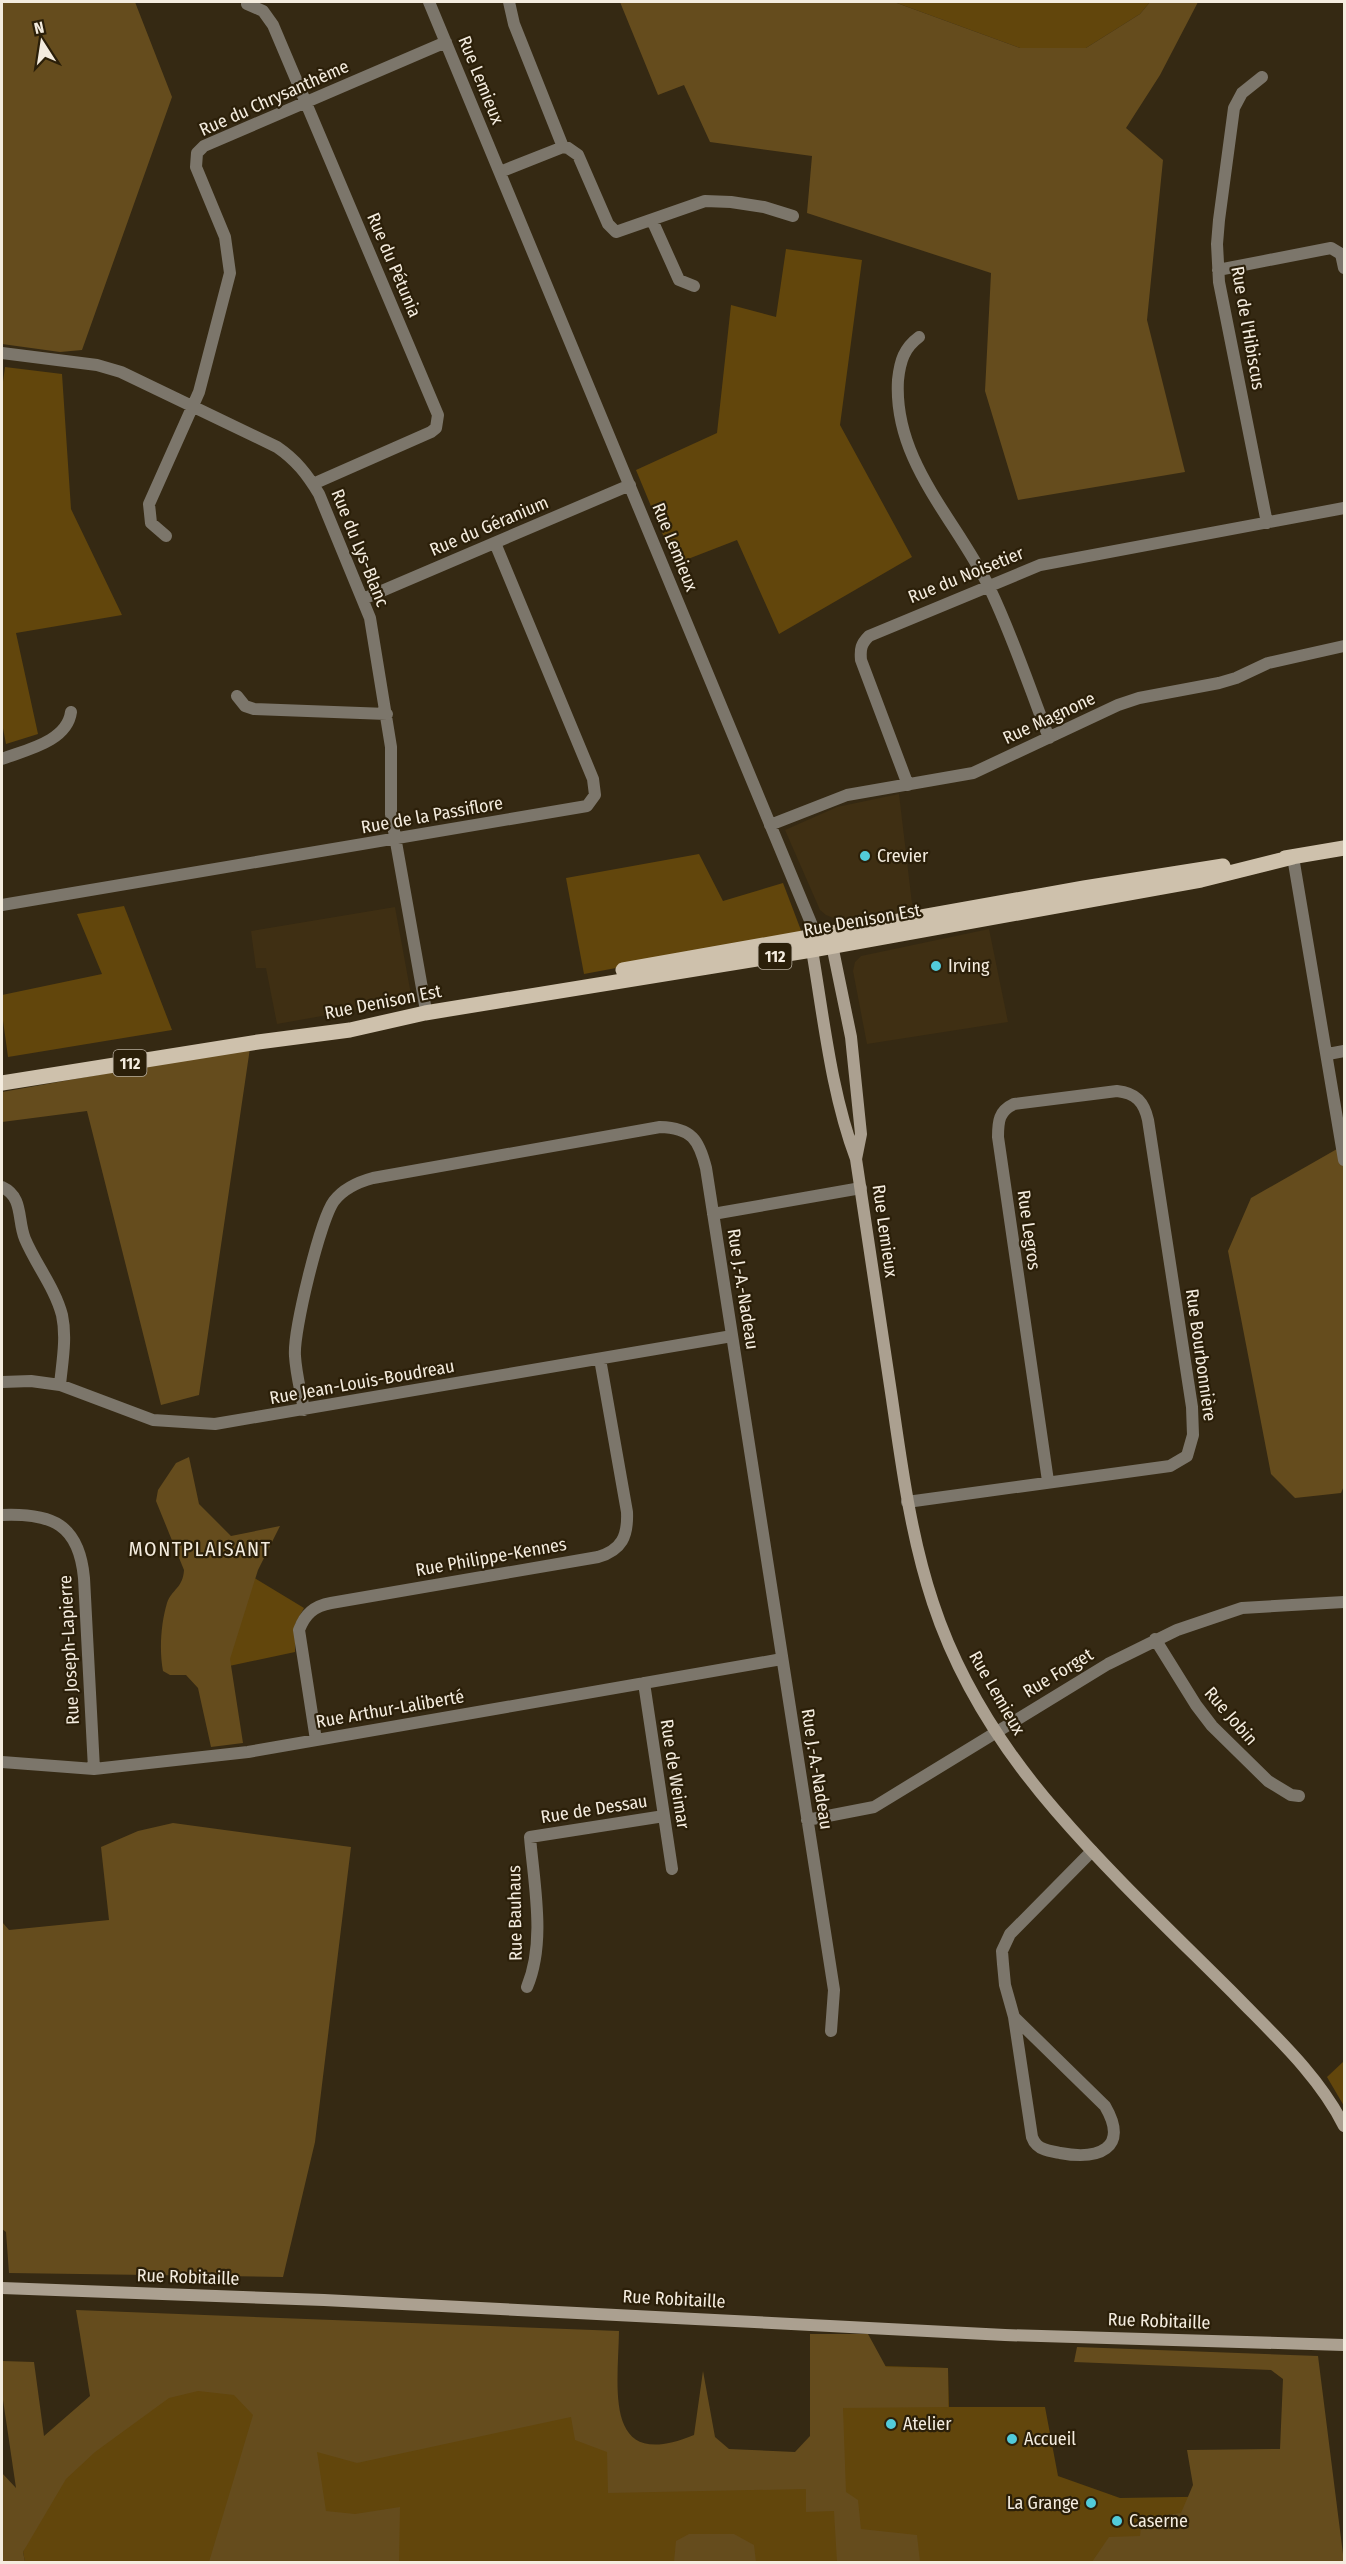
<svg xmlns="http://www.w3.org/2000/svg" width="1346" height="2564" viewBox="0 0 1346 2564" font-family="'Fira Sans Condensed',sans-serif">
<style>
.built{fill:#3f2f13}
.green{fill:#62460c}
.forest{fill:#654c1d}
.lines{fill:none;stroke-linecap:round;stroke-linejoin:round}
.street{stroke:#7c766b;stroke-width:12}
.secondary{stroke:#aba090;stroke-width:12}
.primary{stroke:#cec1ac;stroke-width:15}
.poi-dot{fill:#52cbda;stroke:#2b1f09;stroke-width:2}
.labels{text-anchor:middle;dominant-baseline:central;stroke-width:4.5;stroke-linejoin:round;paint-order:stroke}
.shield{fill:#2b1f09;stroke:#b8ae9f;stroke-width:1.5}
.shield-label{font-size:16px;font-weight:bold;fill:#f4ecdf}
.street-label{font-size:18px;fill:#f4ecdf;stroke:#2b1f09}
.poi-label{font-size:18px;fill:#f4ecdf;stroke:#2b1f09;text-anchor:start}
.neighbourhood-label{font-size:20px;letter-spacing:1.5px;fill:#f4ecdf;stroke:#2b1f09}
</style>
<rect width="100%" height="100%" fill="#352913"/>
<!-- built -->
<path class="built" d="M899 794 913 912 838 920 826 915 820 910 785 830 837 807Z
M395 907 412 1000 277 1024 266 968H256L251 931Z
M989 929 1008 1022 867 1044 853 971 855 962 861 956Z"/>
<!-- green -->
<path class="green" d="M894 2H1150L1140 14 1086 48H1020Z
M786 249 862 260 840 425 912 557 779 634 737 540 675 564 636 470 717 433 731 305 776 317Z
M5 367 62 374 71 509 122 615 16 633 38 734 6 744 2 723V389Z
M699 854 723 901 783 883 802 933 584 974 566 878Z
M124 906 172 1030 8 1057 2 1013V995L102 974 77 914Z
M190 1539 304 1608 295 1624V1652L215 1669Z
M1344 2061V2106L1327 2077Z
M816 2364 948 2368 949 2407H1045L1058 2476 1120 2498 1311 2495 1320 2562H25L23 2552 99 2379 605 2398 608 2452 813 2456Z"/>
<!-- forest -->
<path class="forest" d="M2 2H135L172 97 82 350 60 352 2 344Z
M620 2H894L1020 48H1086L1140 14 1150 2H1198L1160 75 1126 128 1163 160 1147 320 1185 472 1018 500 985 391 991 273 807 213 812 156 710 142 684 85 658 95Z
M350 1030 250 1048 199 1395 161 1405 87 1111 2 1122V1092Z
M1344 1145V1486L1341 1493 1295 1498 1271 1474 1228 1251 1251 1198Z
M189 1457 199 1504 231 1536 280 1526 258 1570 230 1659 243 1743 211 1747 198 1688 186 1675H170L163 1671C159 1650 161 1623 167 1603 172 1589 183 1588 184 1570L156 1501 158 1490 176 1463Z
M173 1823 351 1847 315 2142 283 2277 9 2273 6 2232 2 2229V1922L9 1930 109 1920 101 1847 138 1831Z
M76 2310 619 2331C618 2390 603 2473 694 2435L703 2371 715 2437 729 2449 795 2452 810 2436V2334H868L886 2367 948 2368V2407L843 2408 846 2492 858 2500 861 2529 917 2535 920 2562H837L834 2511 806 2512V2489L608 2493 607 2452 575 2440 571 2417 357 2463 317 2452 326 2511 355 2514 400 2507 399 2562H209L253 2415 234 2395 198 2391 169 2398 95 2452 66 2479 23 2552 25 2562H2V2473L16 2488 2 2393V2361L34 2362 44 2436 90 2396Z
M1077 2347 1318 2356 1344 2562H1092L1109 2537 1140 2536 1142 2518 1181 2513 1193 2485 1187 2450 1280 2449 1283 2379 1271 2370 1074 2362Z
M689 2534H734L754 2545 756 2562H674L676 2541Z"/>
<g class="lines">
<!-- street -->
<path class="street" d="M429 2 816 935
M509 2 514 24 563 147
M247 4 263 11 273 25 438 415 436 428 431 432 313 484
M1262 77 1242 93 1234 108 1219 220 1217 244 1219 282 1267 523
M500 172 563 147 568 148 578 155 608 224 616 232 705 201 731 202 764 207 793 216
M652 220 679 280 694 286
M1218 270 1331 248 1341 254 1344 268
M919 337C904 348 900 361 898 380 893 462 957 520 990 589 1013 637 1030 689 1049 738
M2 353 97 365 121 372 277 447C296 460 307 474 319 494L370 618 391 747V814L425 1005
M166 536 151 523 149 504 199 392 230 273 225 237 196 167 197 153 204 146 446 42
M363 599 630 485
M237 696 245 706 254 709 387 714
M2 759C25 750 67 742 71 712
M908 785 861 660C860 649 861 644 869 636L1040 565 1344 508
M770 825 847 795 973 773 1118 705 1139 698 1219 683 1236 678 1268 663 1344 646
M1293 857 1344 1160
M2 905 587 806 595 795 593 779 495 543
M1328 1054 1344 1051
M2 1187C24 1197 17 1220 25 1239 36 1265 55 1288 62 1315 67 1338 62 1363 60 1385
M713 1214 861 1188
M2 1382 31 1381 60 1385 153 1420 215 1424 732 1336
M304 1410C301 1392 296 1374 295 1356 293 1332 320 1220 334 1201 344 1188 358 1182 373 1178L660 1127C692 1128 699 1140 706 1168L834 1990 831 2031
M907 1502 1170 1466 1187 1456 1193 1435 1192 1407 1148 1120C1144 1102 1136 1093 1117 1091L1014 1104C999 1111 998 1121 998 1137L1048 1481
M2 1515C52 1513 79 1524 84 1578L94 1769
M1155 1639 1196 1705 1212 1726 1268 1781 1291 1795 1299 1796
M644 1683 672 1869
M316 1740 299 1630C305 1614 314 1606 331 1603L598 1557C622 1550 628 1536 627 1512L600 1359
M2 1762 94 1769 248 1752 782 1659
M807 1820 874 1807 1108 1664 1177 1630 1242 1608 1344 1602
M527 1987C546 1942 534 1885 530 1837L664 1816
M1014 2017 1105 2106C1130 2149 1098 2160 1060 2153 1052 2151 1043 2151 1037 2145 1035 2143 1033 2140 1032 2137L1014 2017 1005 1985 1003 1964 1002 1951 1010 1934 1092 1851"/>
<!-- secondary -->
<path class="secondary" d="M826 942 832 945 851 1037 861 1134 856 1159
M814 943 812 950C824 1020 831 1092 856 1159 868 1239 880 1319 892 1399 902 1468 911 1537 933 1603 958 1679 1004 1751 1056 1811 1112 1876 1176 1936 1237 1997 1276 2037 1319 2076 1344 2126
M2 2288 324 2300 1005 2335 1344 2345"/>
<!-- primary -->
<path class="primary" d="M1285 858 1344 848
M623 970 1084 888 1223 866
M2 1083 258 1042 350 1030 425 1013 812 950 1201 880 1293 857"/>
</g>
<!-- markers -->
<g class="poi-dot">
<circle cx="865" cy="856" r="6"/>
<circle cx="936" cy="966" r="6"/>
<circle cx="891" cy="2424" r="6"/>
<circle cx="1012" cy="2439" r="6"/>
<circle cx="1091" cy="2503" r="6"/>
<circle cx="1117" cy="2521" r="6"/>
</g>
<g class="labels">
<!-- shield labels -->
<g class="shield">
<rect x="758.5" y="943" width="33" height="26" rx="4.5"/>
<rect x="113.5" y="1050" width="33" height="26" rx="4.5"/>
</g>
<g class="shield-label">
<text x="775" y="956">112</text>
<text x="130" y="1063">112</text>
</g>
<!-- street labels -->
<g class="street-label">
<text transform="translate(481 80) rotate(68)">Rue Lemieux</text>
<text transform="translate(274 98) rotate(-24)">Rue du Chrysanthème</text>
<text transform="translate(394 265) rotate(67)">Rue du Pétunia</text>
<text transform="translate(1248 328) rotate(80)">Rue de l'Hibiscus</text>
<text transform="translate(489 526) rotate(-23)">Rue du Géranium</text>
<text transform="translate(675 547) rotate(68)">Rue Lemieux</text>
<text transform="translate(360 548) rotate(68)">Rue du Lys-Blanc</text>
<text transform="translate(966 575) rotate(-22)">Rue du Noisetier</text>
<text transform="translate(1049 718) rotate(-25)">Rue Magnone</text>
<text transform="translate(432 815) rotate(-10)">Rue de la Passiflore</text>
<text transform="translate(862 920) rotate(-10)">Rue Denison Est</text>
<text transform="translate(383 1002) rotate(-11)">Rue Denison Est</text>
<text transform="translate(1029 1230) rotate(82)">Rue Legros</text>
<text transform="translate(885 1231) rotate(82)">Rue Lemieux</text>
<text transform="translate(743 1289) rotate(81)">Rue J.-A.-Nadeau</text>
<text transform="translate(1201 1355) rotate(82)">Rue Bourbonnière</text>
<text transform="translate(362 1382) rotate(-10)">Rue Jean-Louis-Boudreau</text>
<text transform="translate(491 1557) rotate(-10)">Rue Philippe-Kennes</text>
<text transform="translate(69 1650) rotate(-93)">Rue Joseph-Lapierre</text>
<text transform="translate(1058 1673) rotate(-31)">Rue Forget</text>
<text transform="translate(997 1693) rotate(60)">Rue Lemieux</text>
<text transform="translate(390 1709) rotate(-10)">Rue Arthur-Laliberté</text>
<text transform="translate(1231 1716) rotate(49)">Rue Jobin</text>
<text transform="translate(817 1769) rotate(81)">Rue J.-A.-Nadeau</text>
<text transform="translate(675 1774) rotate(81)">Rue de Weimar</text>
<text transform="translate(594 1809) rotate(-9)">Rue de Dessau</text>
<text transform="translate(515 1913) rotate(-91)">Rue Bauhaus</text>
<text transform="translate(188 2277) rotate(2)">Rue Robitaille</text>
<text transform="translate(674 2299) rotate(3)">Rue Robitaille</text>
<text transform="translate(1159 2321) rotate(2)">Rue Robitaille</text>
</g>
<!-- poi labels -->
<g class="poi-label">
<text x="877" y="856">Crevier</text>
<text x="948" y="966">Irving</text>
<text x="903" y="2424">Atelier</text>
<text x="1024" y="2439">Accueil</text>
<text x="1079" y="2503" text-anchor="end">La Grange</text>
<text x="1129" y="2521">Caserne</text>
</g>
<!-- neighbourhood labels -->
<g class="neighbourhood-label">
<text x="200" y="1549">MONTPLAISANT</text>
</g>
</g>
<!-- border -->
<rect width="1346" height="2564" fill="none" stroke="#f4ecdf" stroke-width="6"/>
<!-- north arrow -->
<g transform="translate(42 42) rotate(348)" stroke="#2b1f09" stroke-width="4.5" paint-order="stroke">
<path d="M0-4.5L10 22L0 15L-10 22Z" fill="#f4ecdf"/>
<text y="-9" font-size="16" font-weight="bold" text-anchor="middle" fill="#f4ecdf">N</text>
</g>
</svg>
